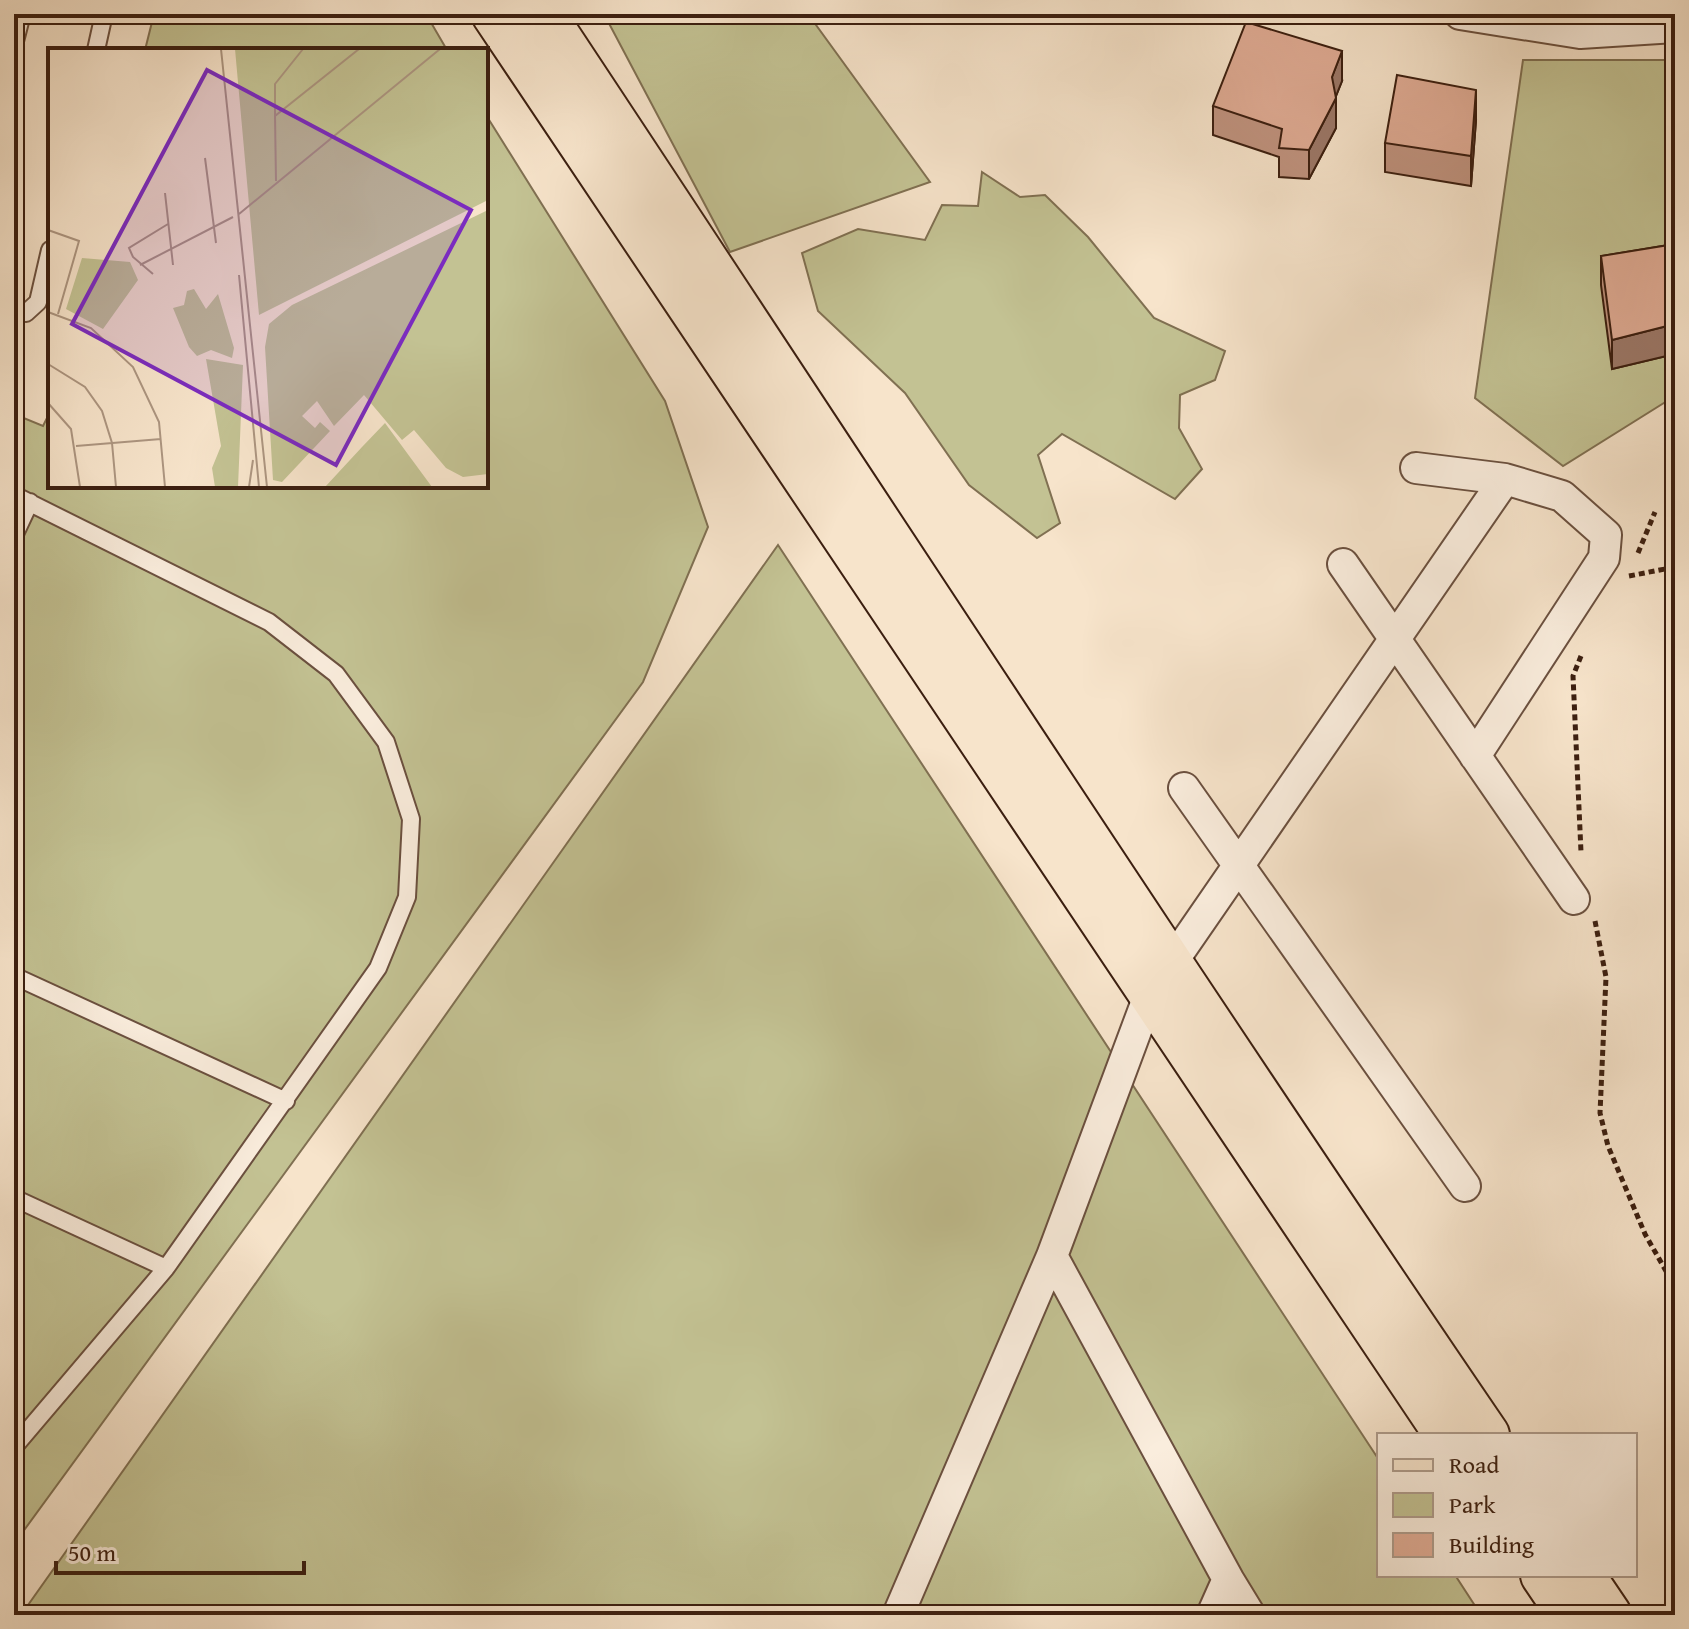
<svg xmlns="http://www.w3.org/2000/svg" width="1689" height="1629" viewBox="0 0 1689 1629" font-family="'Gentium Book Plus',serif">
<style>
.green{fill:#c3c293;stroke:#807052;stroke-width:2}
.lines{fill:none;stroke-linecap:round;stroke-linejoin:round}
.service-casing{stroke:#6b503f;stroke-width:20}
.minor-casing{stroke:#6b503f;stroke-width:34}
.primary-casing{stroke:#3c1f10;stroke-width:48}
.path{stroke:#3c1f10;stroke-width:5;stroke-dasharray:6 4;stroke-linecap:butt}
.service{stroke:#faeddd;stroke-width:16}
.minor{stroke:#faeddd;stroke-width:30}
.primary{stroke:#f7e4cb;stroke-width:44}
.wall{fill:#c0937f;stroke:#3c1f10;stroke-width:2}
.shaded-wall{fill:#9c7868;stroke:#3c1f10;stroke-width:2}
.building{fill:#dfab94;stroke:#3c1f10;stroke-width:2}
.inset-road{fill:none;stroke:#ac9580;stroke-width:2}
.view{fill:#7b2cbf;fill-opacity:0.15;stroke:#7b2cbf;stroke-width:4}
.inset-edge{fill:none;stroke:#3c1f10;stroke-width:4}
</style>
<rect width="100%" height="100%" fill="#f7e4cb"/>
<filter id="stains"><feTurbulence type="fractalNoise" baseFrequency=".0025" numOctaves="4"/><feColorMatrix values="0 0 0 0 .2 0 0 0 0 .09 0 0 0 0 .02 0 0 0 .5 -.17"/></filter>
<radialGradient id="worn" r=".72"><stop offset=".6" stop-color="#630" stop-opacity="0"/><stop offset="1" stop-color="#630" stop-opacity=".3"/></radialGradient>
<!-- green -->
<path class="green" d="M154 14H426L447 50H145Z
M604 14H808L930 182 730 252Z
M1523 60H1675V396L1563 466 1475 398Z
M486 115 665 401 708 527 643 682 14 1544V414L43 426 50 412V486H486Z
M982 172 1020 197 1045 195 1088 237 1154 318 1225 351 1215 380 1180 395 1179 428 1202 469 1175 499 1062 434 1038 455 1060 523 1037 538 969 485 905 393 818 311 802 253 858 229 925 240 942 205 978 206Z
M778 545 1379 1460V1575H1455L1481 1615H21Z"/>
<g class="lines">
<!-- service casing -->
<g class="service-casing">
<path id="service" d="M14 45 22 14
M96 50 104 14
M14 311 26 313 38 302 50 250
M14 495 269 622 336 674 386 742 411 819 407 897 378 968 166 1268 14 1447
M14 536 30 502
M14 976 286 1101
M14 1198 166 1268"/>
</g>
<!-- minor casing -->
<g class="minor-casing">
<path id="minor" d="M1460 14 1580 33 1675 27
M1416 468 1505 479 1562 496 1606 535 1604 558 1475 756
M1343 564 1574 899
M1184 788 1465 1186
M1170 965 1505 479
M1052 1256 1228 1579 1212 1615
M1228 1579 1250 1615
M898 1615 1052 1256 1150 993"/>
</g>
<!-- primary casing -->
<g class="primary-casing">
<path id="primary" d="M494 14 1447 1435
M543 14C857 488 1167 965 1487 1435
M1543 1575 1570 1615
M1582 1575 1609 1615"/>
</g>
<!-- path -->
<path class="path" d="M1638 553 1655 512
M1629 576 1675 567
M1581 656 1573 676 1581 852
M1595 921 1606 977 1600 1113 1608 1146 1645 1234 1675 1287"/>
<!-- service -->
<use href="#service" class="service"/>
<!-- minor -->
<use href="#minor" class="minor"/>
<!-- primary -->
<use href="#primary" class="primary"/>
</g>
<!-- wall -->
<path class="wall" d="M1342 81 1336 96V128L1309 179 1279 177V157L1213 135V106Z
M1476 120 1471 186 1385 172V143Z
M1675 244V354L1612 369 1601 285V256Z"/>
<!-- shaded-wall -->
<path class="shaded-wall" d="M1342 51V81L1332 106V77Z
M1476 90V120L1471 186V156Z
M1336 98V128L1309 179V150Z
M1675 324V354L1612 369V340Z"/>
<!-- building -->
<path class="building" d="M1246 22 1342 51 1332 77 1336 98 1309 150 1279 148 1282 129 1213 106Z
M1397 75 1476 90 1471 156 1385 143Z
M1675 244V324L1612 340 1601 256Z"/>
<!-- overview -->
<g transform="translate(48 48)">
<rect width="440" height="440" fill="#f7e4cb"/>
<path d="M187 1H440V152L211 267ZM440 162V426L415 429 398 420 366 382 354 392 316 347 286 378 269 353 254 368 267 380 272 374 282 383 234 434 225 432 217 299 221 276 244 257ZM34 210 82 214 90 232 55 281 18 261ZM146 241 158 261 170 246 186 300 184 310 163 302 149 308 141 299 125 260 136 257 139 243ZM158 311 195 317 190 439H167L164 420 173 398ZM337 375 384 439H277L314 399Z" fill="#c3c293"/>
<path class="inset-road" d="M173 1 219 439M227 68V36L255 1M157 110 168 195M228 133 227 68 311 1M117 145 125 217M191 166 392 1M0 182 31 193 10 266M92 217 185 169M105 226 85 209 81 200 120 176M191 227 211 439M0 264 43 280 85 319 111 374 117 439M0 316 37 339 54 363 64 395 68 439M0 355 23 381 32 439M28 398 113 391M201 439 205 412"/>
<path class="view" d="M159 22 423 162 288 417 24 276Z"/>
<rect width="440" height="440" class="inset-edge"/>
</g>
<!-- margin -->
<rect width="1689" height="1629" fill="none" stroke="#f7e4cb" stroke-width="48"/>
<rect x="16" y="16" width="1657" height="1597" fill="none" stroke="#3c1f10" stroke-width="4"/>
<rect x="24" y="24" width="1641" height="1581" fill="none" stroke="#3c1f10" stroke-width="2"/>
<!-- legend -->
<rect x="1377" y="1433" width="260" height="144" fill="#faeddd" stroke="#ae9b8b" stroke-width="2"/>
<rect x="1393" y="1459" width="40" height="12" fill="#f7e4cb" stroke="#ae9b8b" stroke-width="2"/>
<text x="1449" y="1473" font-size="24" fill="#3c1f10">Road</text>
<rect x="1393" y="1493" width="40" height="24" fill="#c3c293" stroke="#ae9b8b" stroke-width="2"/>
<text x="1449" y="1513" font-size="24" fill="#3c1f10">Park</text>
<rect x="1393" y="1533" width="40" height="24" fill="#dfab94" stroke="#ae9b8b" stroke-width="2"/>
<text x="1449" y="1553" font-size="24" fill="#3c1f10">Building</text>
<!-- scale -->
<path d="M56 1561v12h248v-12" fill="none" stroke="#3c1f10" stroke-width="4"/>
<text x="68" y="1561" font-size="24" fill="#3c1f10" stroke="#faeddd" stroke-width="6" paint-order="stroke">50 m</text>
<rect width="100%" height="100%" filter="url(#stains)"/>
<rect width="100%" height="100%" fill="url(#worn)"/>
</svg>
